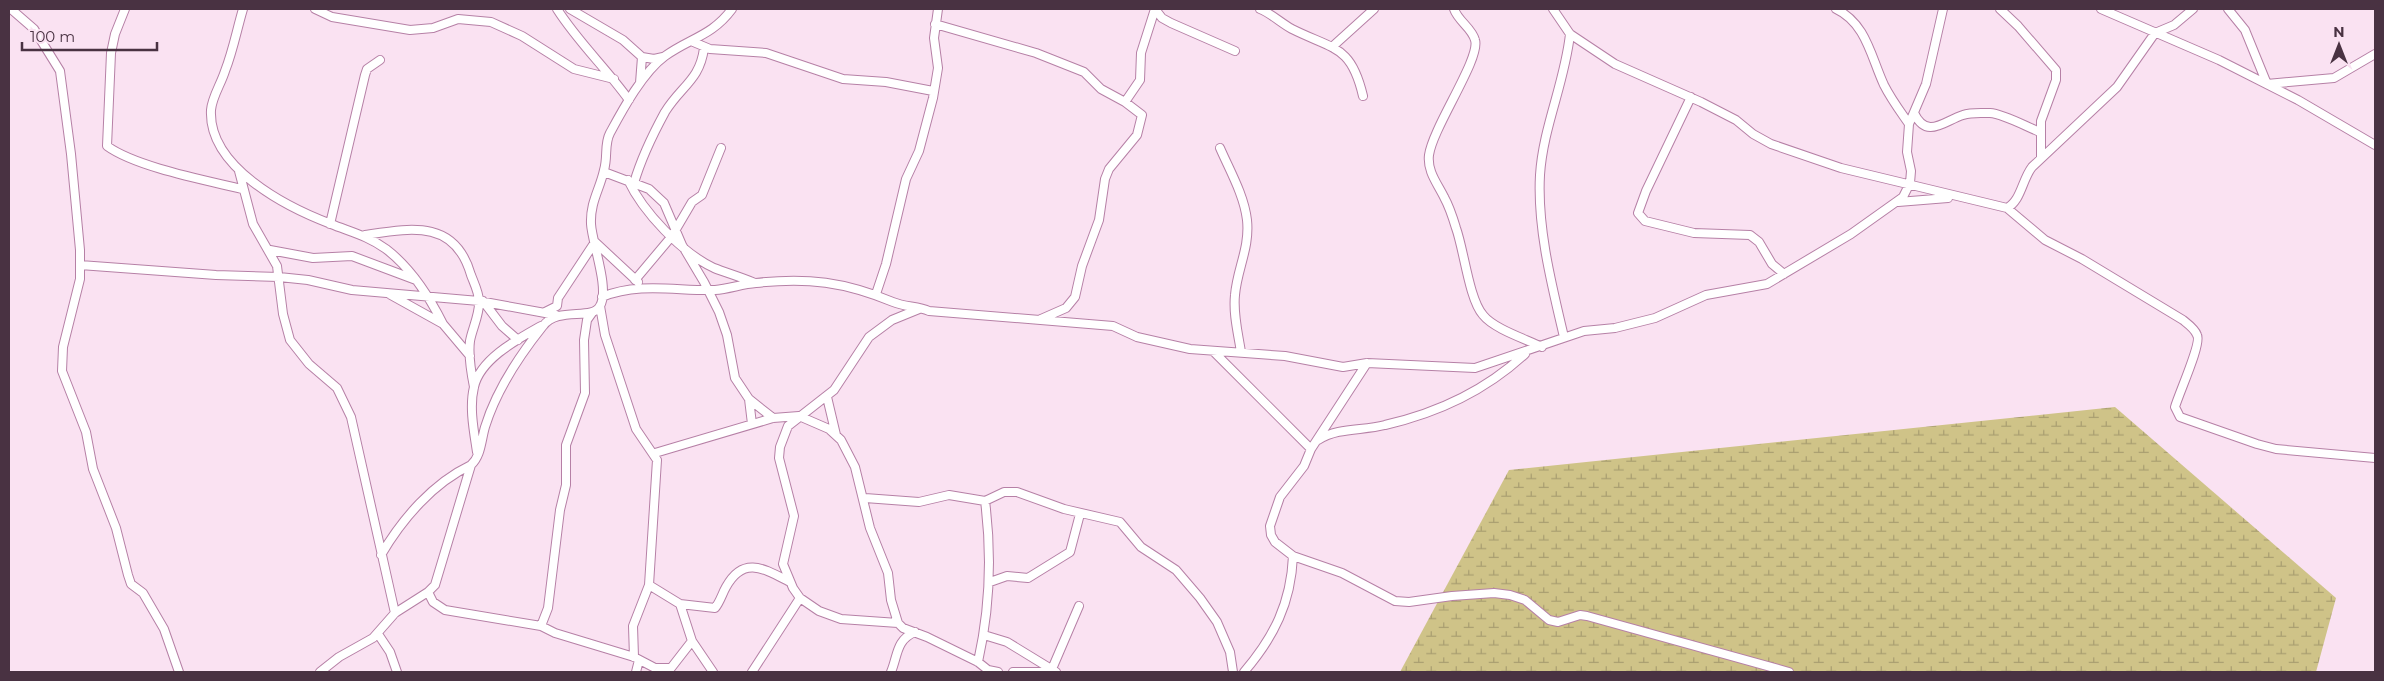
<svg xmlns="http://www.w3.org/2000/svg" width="2384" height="681" viewBox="0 0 2384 681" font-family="Montserrat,sans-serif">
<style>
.wetland{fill:url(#wetland-marsh)}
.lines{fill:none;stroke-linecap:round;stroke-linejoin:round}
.minor-casing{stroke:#b680a6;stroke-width:10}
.minor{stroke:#fff;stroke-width:8}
</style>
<defs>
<pattern id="wetland-marsh" width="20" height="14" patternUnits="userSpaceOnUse" patternTransform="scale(1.25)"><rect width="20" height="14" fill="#cfc388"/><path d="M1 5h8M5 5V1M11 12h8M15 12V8" fill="none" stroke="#aa9f71"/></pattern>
</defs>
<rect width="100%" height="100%" fill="#fae2f2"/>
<!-- wetland -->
<path class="wetland" d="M2115 407 2336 598 2316 672H1400L1509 470Z"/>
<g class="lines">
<!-- minor casing -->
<g class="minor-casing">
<path id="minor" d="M11 9 34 29 60 71 71 154 80 250V279L63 347 62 371 86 432 93 469 116 528 128 575 131 584 143 593 164 629 179 672
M125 9 115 34 111 53 107 146C136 167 205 180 242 189
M243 9C237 29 233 51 225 71 221 84 212 97 211 110 208 167 286 207 331 224 351 232 368 236 386 249 411 268 429 296 443 324
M315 9 332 17 410 30 433 28 458 19 491 22 522 36 574 69 614 79
M557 9C578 42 606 68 629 100
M570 9 623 40 642 57 640 83
M1155 9 1162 18 1171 23 1235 51
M1260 9C1272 14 1281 23 1292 29 1334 50 1351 45 1363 96
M1454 9C1458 21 1472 28 1475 40 1481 58 1433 127 1429 155 1427 171 1437 183 1444 197 1449 206 1453 218 1456 228 1464 250 1469 299 1483 315 1494 329 1526 339 1542 347
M1553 9 1570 34 1615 64 1701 102 1736 120 1753 134 1771 144 1841 168 2007 208C2021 201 2022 180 2032 167L2117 87 2155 33 2174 25 2193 9
M1836 9C1866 23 1871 57 1884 85 1891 99 1900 111 1909 124
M2000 9 2018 26 2056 70V80L2041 121V157
M2101 9 2219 60 2298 100 2375 145
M2228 9 2245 30 2267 84 2334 78 2375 54
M935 24 1036 53 1084 72 1101 89 1125 102 1142 115 1137 135 1109 169 1105 179 1099 220 1082 266 1075 297 1066 308 1041 319
M691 41 710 49 766 53 843 79 886 82 933 91
M1332 47 1374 9
M642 57 654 59 663 57
M1691 97 1646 191 1638 213 1645 221 1694 233 1750 235 1759 242 1772 264 1784 274
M1125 102 1140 80 1141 53 1155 9
M1914 113C1927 140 1944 121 1963 115 1971 112 1981 113 1990 113 2004 114 2027 127 2040 132
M1220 148C1230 171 1244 195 1247 220 1250 248 1237 269 1235 295 1233 314 1238 333 1241 352
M239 171 253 224 277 266 283 314 290 340 309 364 337 388 351 417 395 613
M604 172 649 189 664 203 682 245 704 282 719 312 727 335 735 378 749 399 773 418
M628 180C643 212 682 253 714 268 727 273 741 277 755 283
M634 183C641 159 653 134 665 112 681 86 700 80 704 48
M1898 202 1948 198
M2007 208 2045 240 2082 259 2183 320C2188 324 2195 329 2197 335 2202 343 2179 393 2175 407L2180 417 2257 444 2276 449 2375 458
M330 224 365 75 367 69 380 60
M365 235C411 228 455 219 471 275 474 283 479 293 479 301 480 314 472 329 470 341 468 356 471 372 474 387
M270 250 313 258 352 256 416 280
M80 265 216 275 279 277 308 280 352 290 479 301 556 315
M635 280 672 236 692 202 702 195 721 148
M389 294 443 324 470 356
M876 294 886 264 906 179 919 151 933 98 938 68 934 38 938 9
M602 297C639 282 676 291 715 290 729 289 742 284 756 283 807 277 845 282 893 302 905 307 918 306 929 311L1113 326 1137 337 1190 349 1285 356 1343 367 1367 363 1475 368 1584 331 1615 328 1655 318 1706 295 1767 284 1851 234 1903 197 1910 183 1911 171 1907 152 1909 124 1926 84 1943 9
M483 301 502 326 518 340
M600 306 605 335 636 429 657 460 649 585 633 626 634 657
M545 312 557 306 558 298 595 242 638 282
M1564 337C1552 286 1537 228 1540 175 1543 127 1565 82 1570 34
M1213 351 1311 449
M1367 363 1311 449 1304 466 1280 497 1270 526 1271 535 1275 542 1293 556 1342 573 1395 601 1409 602 1452 596 1494 593 1510 595 1525 600 1549 620 1558 622 1580 615 1587 616 1789 672
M827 397 836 435
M749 399 752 424
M1318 440C1339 427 1362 431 1385 425 1438 413 1485 391 1525 354
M477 452C474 432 469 407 474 387 480 359 518 339 541 326
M655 453 773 418 799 416 829 429 841 440 855 467 870 528 888 573 891 600 898 623 903 628 927 637 978 662 988 670 998 672
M865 498 919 502 949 495 985 501 1004 492H1017L1064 509 1120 522 1141 547 1176 570 1200 598 1217 622 1230 652 1233 672
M381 555C402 519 433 483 471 465
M990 582 1007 576 1028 578 1070 552 1080 514
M649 585 680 604 692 641 713 672
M428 592 433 602 445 610 541 626 555 633 634 657 655 668H671L692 641
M680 604 715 608C720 602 722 594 726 587 743 556 763 568 788 581
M898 623 841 619 819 611 800 598 793 588 783 564 794 516 779 458 780 447 788 426 834 390 869 337 892 320 919 309
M541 626 548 608 560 510 566 485V445L585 393 584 340 587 320 592 313
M378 634 390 652 397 672
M984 635 1007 642 1056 672
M978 662C990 608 992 555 985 501
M1052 669 1079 606
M320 672 339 657 373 638 395 613 428 592 435 585 471 465C481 456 481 441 485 427 496 391 519 356 543 326 558 306 592 321 600 306 610 289 592 243 591 224 590 202 600 189 604 170 608 157 604 144 610 133 623 109 643 72 665 56 690 38 712 36 732 9
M636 672 639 660
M752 672 800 598
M891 672C898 655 896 640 915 632
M1013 672H1053
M1244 672C1274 637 1291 603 1293 556"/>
</g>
<!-- minor -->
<use href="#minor" class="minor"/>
</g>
<!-- border -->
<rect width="2384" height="681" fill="none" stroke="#493242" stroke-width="20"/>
<!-- north arrow -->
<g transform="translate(2339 45)" stroke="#fae2f2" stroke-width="4" paint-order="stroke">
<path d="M0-4L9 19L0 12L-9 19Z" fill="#493242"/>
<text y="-8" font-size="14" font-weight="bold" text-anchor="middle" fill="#493242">N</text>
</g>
<!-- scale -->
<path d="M22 42v8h135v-8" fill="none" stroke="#493242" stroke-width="2.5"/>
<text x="30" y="42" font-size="15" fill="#493242" stroke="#fae2f2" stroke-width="4" paint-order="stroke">100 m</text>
</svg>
